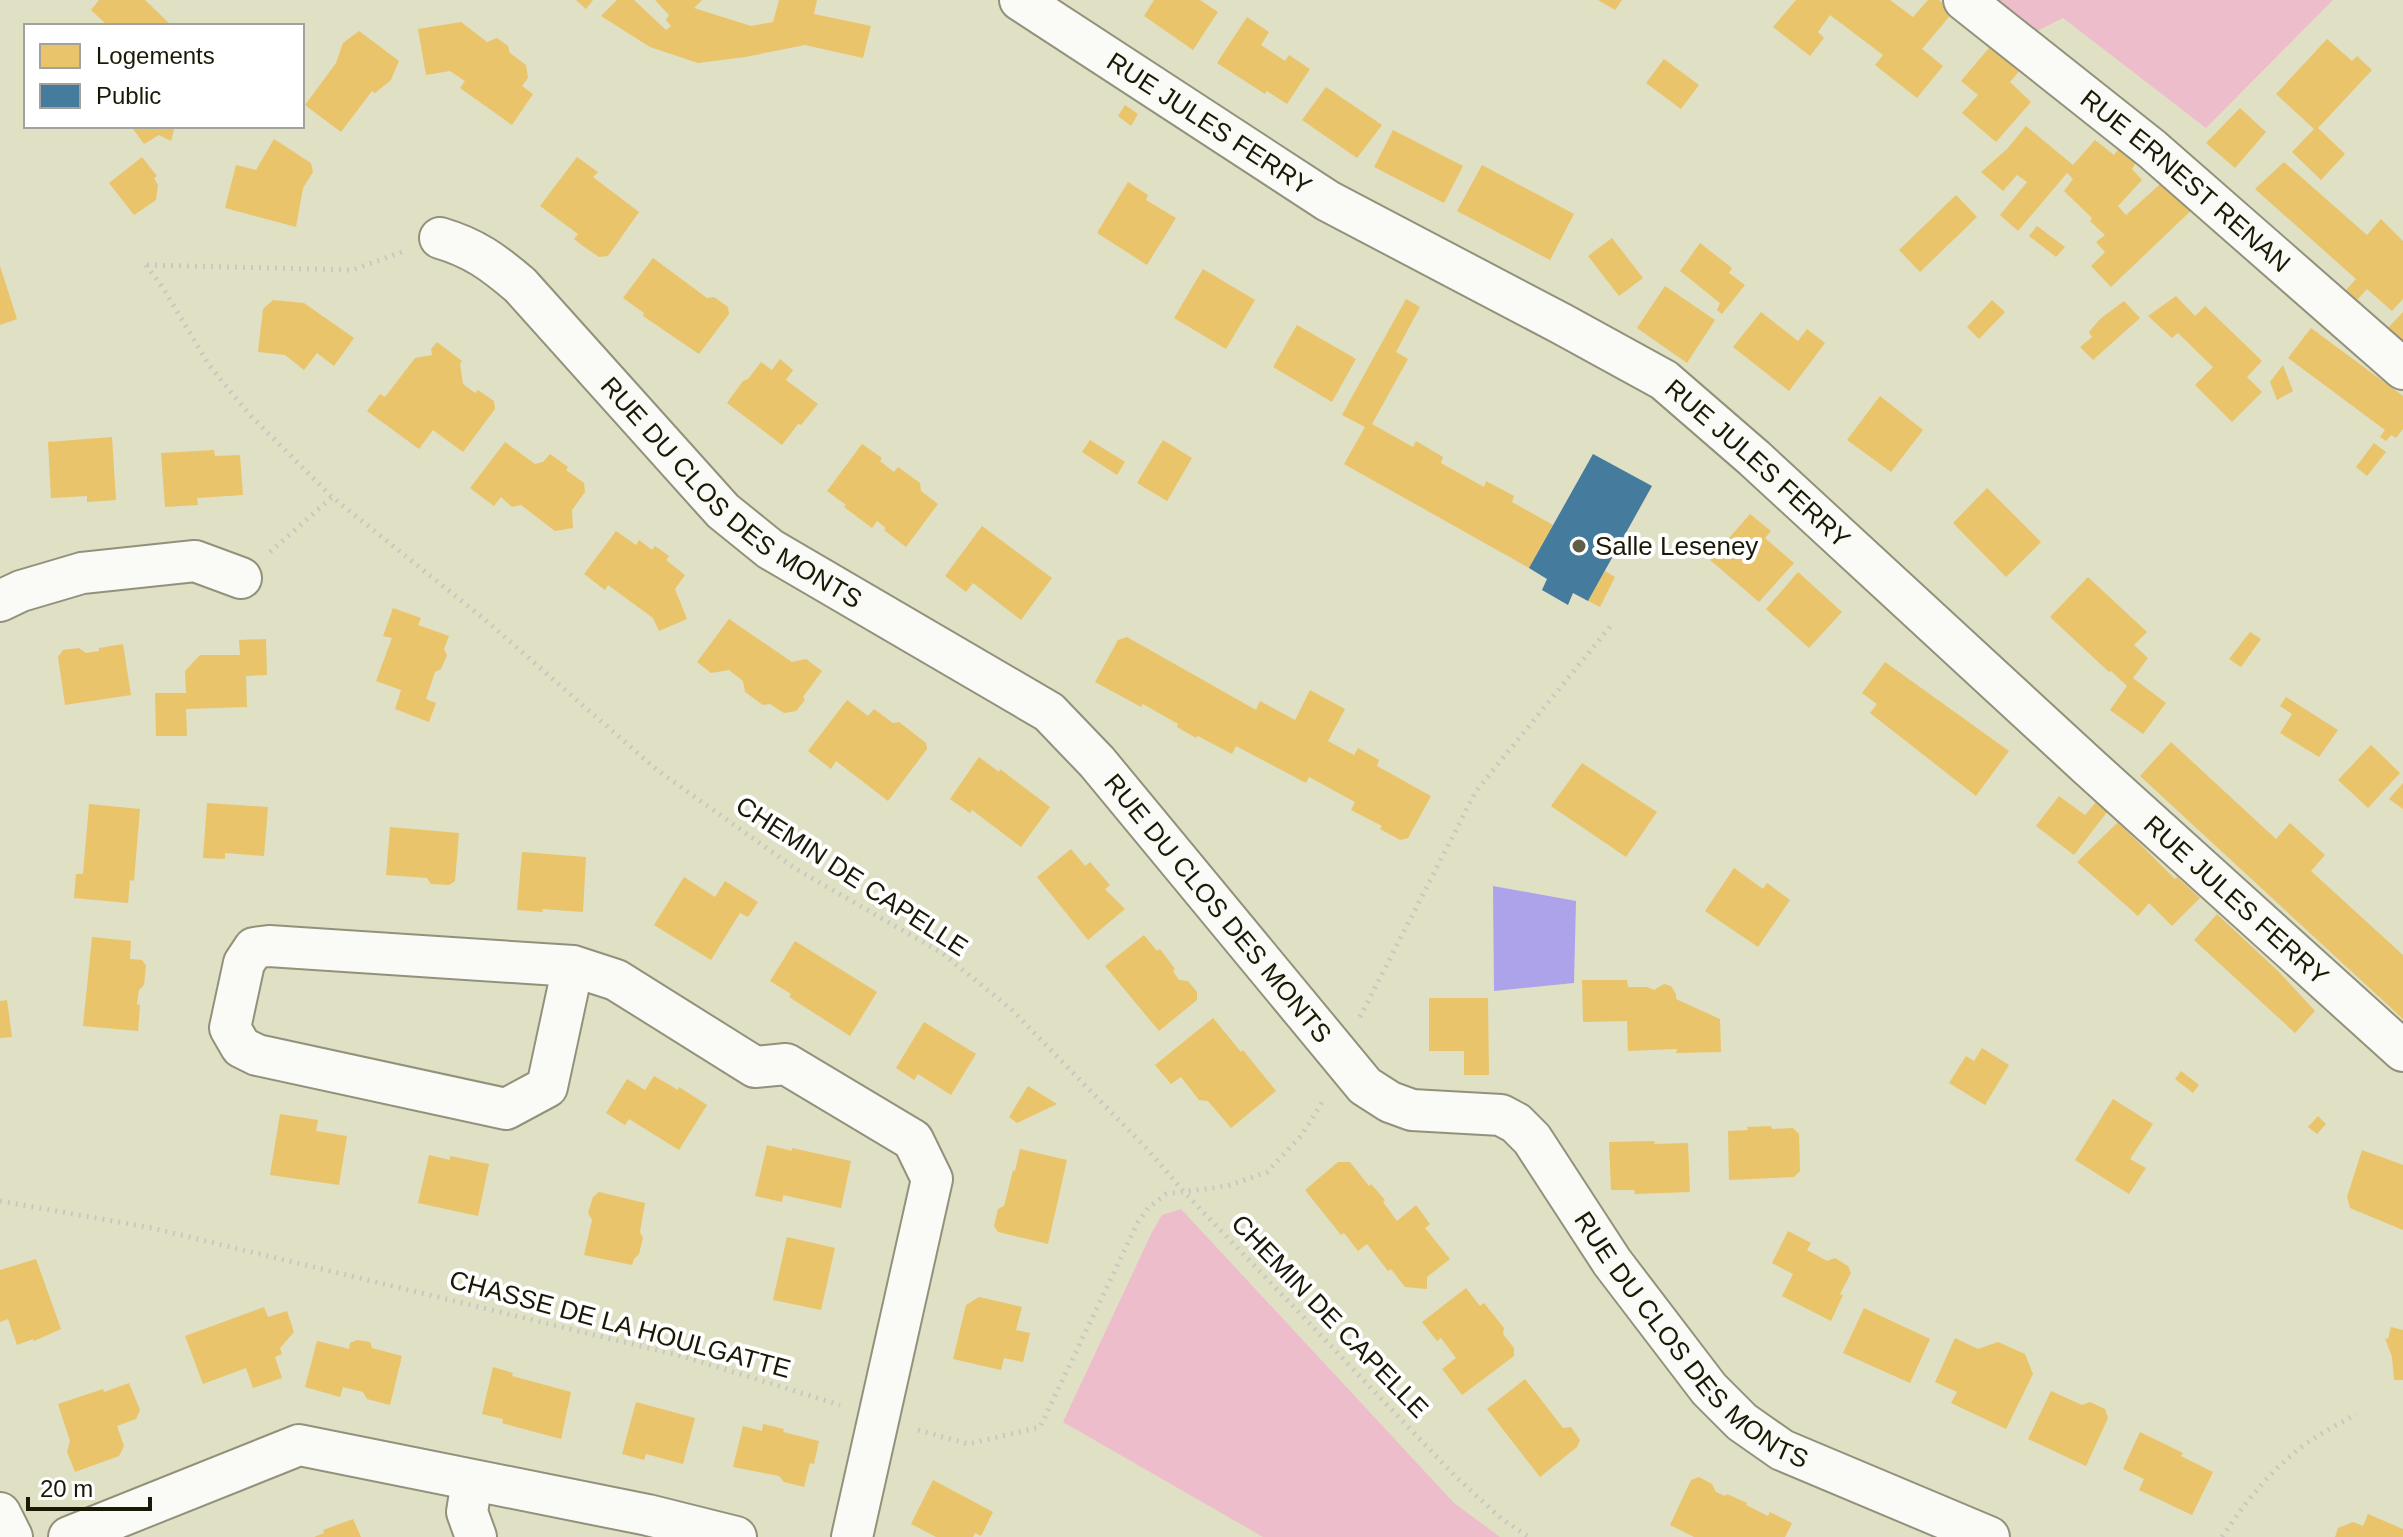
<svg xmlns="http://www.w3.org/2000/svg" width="2403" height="1537" viewBox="0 0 2403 1537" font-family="Arial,sans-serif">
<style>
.green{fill:#eebdcb}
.water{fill:#aca3ea}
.homes{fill:#e9c46a}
.public{fill:#457b9d}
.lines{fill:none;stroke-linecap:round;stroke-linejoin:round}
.minor-casing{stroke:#92917b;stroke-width:44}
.path{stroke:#c8c8c1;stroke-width:5;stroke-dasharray:2 6;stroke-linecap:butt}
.minor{stroke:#fafaf6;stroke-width:40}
.poi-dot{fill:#5f5f48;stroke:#fff;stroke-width:3}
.labels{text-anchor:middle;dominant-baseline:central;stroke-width:8;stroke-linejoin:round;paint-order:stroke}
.street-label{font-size:26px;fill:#1a1906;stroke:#fff}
.poi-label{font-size:26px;fill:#1a1906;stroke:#fff;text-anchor:start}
</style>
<rect width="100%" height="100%" fill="#e0e0c4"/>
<!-- green -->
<path class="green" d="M1996 0H2333L2206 128 2063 18 2035 32Z
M1181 1209 1454 1503 1500 1537H1263L1063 1422 1152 1232 1162 1215Z"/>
<!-- water -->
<path class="water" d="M1493 886 1576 901 1574 983 1494 991Z"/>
<!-- homes -->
<path class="homes" d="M99 0H145L172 26H108L91 10Z
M576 0H593L586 9Z
M617 0H634L666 30 671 26 666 20 669 15 655 0H702L694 8 751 26 773 22 779 0H817L814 14 871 26 863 58 805 45 745 57 698 63 650 47 601 16Z
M1154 0H1200L1218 12 1193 50 1144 16Z
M1598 0H1622L1615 10Z
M1796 0H1890L1913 17 1928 0H1939L1953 12 1922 49 1943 66 1917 98 1875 65 1883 55 1830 15 1818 32 1824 38 1810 56 1773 27Z
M1247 17 1269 32 1261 45 1285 61 1289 55 1310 69 1287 104 1267 91 1265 94 1217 63Z
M461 22 487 42 497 38 508 46 510 53 526 65 528 78 522 86 533 94 512 125 460 88 465 81 450 71 426 75 418 29Z
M359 31 399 61 391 80 375 93 372 91 341 132 305 105 336 63 343 43Z
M2327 39 2352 61 2357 56 2372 70 2318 128 2345 154 2321 180 2292 152 2314 129 2276 94Z
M1994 42 2021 69 2010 82 2031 102 1996 142 1962 113 1978 95 1961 81Z
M1664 59 1699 85 1681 109 1646 83Z
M1326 87 1382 125 1357 158 1302 120Z
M1125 105 1138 114 1131 126 1118 116Z
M2240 108 2266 132 2235 168 2206 143Z
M131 126H175L171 141 159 135 144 144Z
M2026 126 2073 165 2095 140 2114 155 2120 147 2137 161 2132 169 2142 180 2118 206 2126 215 2169 176 2200 202 2111 287 2091 266 2105 252 2096 242 2105 235 2090 221 2092 218 2064 191 2073 179 2067 173 2018 231 2000 215 2027 182 2017 175 2003 191 1981 172 2007 149Z
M1393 130 1463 166 1444 203 1374 167Z
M274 139 311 163 313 172 303 188 296 227 225 208 236 165 256 170Z
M142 157 157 176 154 178 158 185 156 200 134 215 109 183Z
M577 157 598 172 593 177 639 212 608 256 599 257 583 246 574 239 578 234 540 206Z
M2284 162 2367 235 2381 219 2403 241V299L2392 311 2367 289 2357 300 2346 290 2356 279 2255 189Z
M1482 165 1574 214 1550 260 1457 211Z
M1128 182 1148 195 1146 200 1176 218 1147 265 1097 233Z
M1956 195 1977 217 1920 272 1899 250Z
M2037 226 2065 247 2056 257 2029 236Z
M1612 238 1643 278 1619 296 1588 256Z
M1700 243 1732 268 1729 273 1745 285 1722 314 1717 310 1720 303 1680 271Z
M653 258 707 298 714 297 728 307 729 314 699 354 643 316 644 313 623 298Z
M0 266 17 319 0 325Z
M1203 269 1255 300 1226 349 1174 318Z
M1665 286 1715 320 1687 363 1637 328Z
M2176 296 2195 316 2205 306 2262 361 2247 377 2262 392 2232 422 2195 385 2213 367 2178 333 2172 338 2148 316Z
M1406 299 1420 307 1396 352 1408 359 1372 424 1413 447 1416 441 1443 457 1441 463 1484 487 1486 481 1514 496 1512 502 1553 525 1529 568 1344 464 1365 427 1342 415Z
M273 300 304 303 354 338 334 366 317 353 304 370 285 355 258 352 263 309Z
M1992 300 2005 312 1979 339 1967 327Z
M2124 301 2140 318 2093 360 2080 347 2092 337 2089 332 2100 319Z
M1761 312 1798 341 1807 329 1825 343 1789 391 1733 347Z
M2403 312V351L2383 333Z
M1297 325 1356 359 1332 402 1273 367Z
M2311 328 2403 396V429L2396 438 2391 435 2386 441 2380 437 2385 430 2288 358Z
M437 342 462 361 460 364 463 384 475 393 478 390 494 401 495 409 463 452 433 430 419 449 367 411 380 394 385 397 415 358 432 355 431 349Z
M780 359 793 370 786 380 818 404 801 425 798 424 782 445 727 403 743 381 748 379 761 362 772 370Z
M2283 365 2293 391 2277 400 2270 382Z
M1880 396 1923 430 1891 472 1847 440Z
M112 437 116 500 87 502V496L51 498 48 442Z
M1090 440 1125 462 1117 475 1082 452Z
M1163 440 1192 458 1167 501 1137 483Z
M505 442 535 464 543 462 550 454 568 467 566 470 584 483 585 492 572 510 573 528 555 531 521 505 512 507 501 497 494 506 470 488Z
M2374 443 2386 452 2367 476 2356 467Z
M862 444 882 458 880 461 894 472 898 467 920 483 921 491 938 504 906 547 884 530 886 528 877 521 872 528 844 507 846 505 827 491Z
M214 450 215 456 240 455 243 495 197 498 198 505 165 507 161 453Z
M1987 488 2041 542 2006 577 1953 523Z
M1750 514 1771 531 1765 538 1794 563 1759 602 1710 560Z
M982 526 1052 578 1021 620 973 583 966 592 945 576Z
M616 531 636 545 639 540 652 550 655 546 669 556 666 560 685 575 675 589 687 619 659 631 653 618 608 585 605 590 584 574Z
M1605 571 1615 577 1600 607 1588 601Z
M1798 572 1842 612 1809 648 1766 609Z
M2088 577 2147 632 2134 645 2148 658 2133 678 2166 703 2143 734 2110 710 2127 686 2111 671 2109 672 2050 617Z
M393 608 421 618 418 625 449 636 444 649 447 655 441 669 435 672 426 699 436 703 429 722 395 709 401 690 376 681 392 638 383 636Z
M729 619 792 662 806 659 822 671 803 697 805 700 796 711 784 713 770 704 763 705 745 692 743 681 729 670 711 673 697 662Z
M2250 632 2261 639 2241 667 2229 659Z
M1127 637 1256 710 1260 701 1295 720 1310 690 1345 709 1328 741 1354 755 1358 748 1379 760 1377 766 1431 796 1408 838 1400 840 1380 829 1382 826 1351 810 1355 802 1309 777 1306 783 1236 746 1232 754 1198 736 1196 738 1177 727 1178 724 1143 704 1141 707 1095 682 1118 640Z
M266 639 267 675 246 676 247 707 186 709 187 736H156L155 693H186L185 671 200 655H240L239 640Z
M123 644 131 695 65 705 58 657 63 650 79 648 86 653 99 651V648Z
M1885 662 2009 751 1976 796 1870 713 1877 704 1862 693Z
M2286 697 2338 730 2319 757 2280 733 2292 714 2280 706Z
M847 700 868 716 874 709 893 723 899 722 926 743 927 749 888 801 836 761 831 769 808 751Z
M2171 742 2276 839 2290 823 2325 855 2311 871 2403 955V1019L2140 776Z
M2371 745 2400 773 2368 808 2338 780Z
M979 757 999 772 1000 769 1050 807 1021 847 972 810 970 813 950 799Z
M1582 763 1657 812 1626 857 1551 806Z
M2403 783V809L2389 799Z
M2059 796 2085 815 2096 802 2107 812 2074 855 2036 826Z
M207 803 268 807 264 856 225 853V859L203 858Z
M89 804 140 809 134 881 130 880 128 903 74 898 76 874H83Z
M2118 822 2175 879 2177 877 2200 898 2172 926 2149 903 2138 916 2077 862Z
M390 827 459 833 455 881 449 885 431 884 427 878 386 875Z
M1071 849 1085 866 1090 862 1110 885 1105 889 1125 909 1088 940 1037 877Z
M522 852 586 857 583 912 542 909 543 912 517 910Z
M1734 868 1763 889 1767 883 1790 900 1758 947 1705 911Z
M684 877 715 897 725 881 758 902 748 917 740 913 711 960 654 925Z
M2217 914 2279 972 2315 1011 2295 1033 2194 940Z
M1144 935 1157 951 1160 949 1175 969 1173 971 1179 980 1188 981 1197 992V1000L1159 1031 1105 966Z
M92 937 131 941 130 959 142 960 146 966 144 985 139 990 137 1004 140 1005 138 1031 83 1026Z
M795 941 877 992 850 1036 789 997 791 994 770 981Z
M1582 980H1627L1628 987H1647L1654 990 1664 984 1671 986 1676 994V999L1720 1019 1721 1052 1676 1053 1677 1049 1628 1051 1627 1021 1583 1022Z
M1429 998H1488L1489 1075H1464V1051H1429Z
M7 1000 12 1037 0 1038V1001Z
M1213 1018 1241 1052 1243 1050 1276 1091 1231 1128 1208 1101 1199 1100 1181 1077 1171 1084 1155 1065Z
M924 1022 976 1054 951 1095 918 1074 914 1080 896 1068Z
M1982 1048 2009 1065 1985 1105 1949 1083 1966 1056 1974 1061Z
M2181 1071 2199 1085 2193 1093 2175 1079Z
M654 1076 678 1090 679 1087 707 1105 679 1150 629 1119 625 1125 606 1113 627 1079 645 1090Z
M1028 1086 1057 1104 1017 1123 1009 1117Z
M2113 1099 2153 1124 2130 1159 2146 1168 2129 1194 2075 1160Z
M280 1114 318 1120 316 1131 347 1136 339 1185 270 1175Z
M2318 1116 2326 1124 2317 1134 2308 1127Z
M1771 1126 1772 1129 1793 1128 1799 1134 1800 1171 1794 1177 1729 1180 1728 1131 1748 1130 1747 1127Z
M1655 1141 1654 1144 1688 1143 1690 1192 1635 1194 1634 1190H1611L1609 1142Z
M767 1145 792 1151V1148L851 1161 841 1208 783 1195 782 1202 755 1196Z
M1020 1149 1067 1160 1048 1244 998 1232 994 1226 998 1209 1004 1206 1013 1170 1015 1171Z
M2362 1150 2403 1165V1230L2350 1208 2347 1197Z
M429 1155 450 1160V1156L489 1164 478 1216 418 1203Z
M1338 1162H1350L1369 1186 1371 1184 1385 1200 1383 1202 1397 1221 1416 1205 1430 1224 1425 1228 1450 1259 1427 1277V1289L1405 1287 1391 1269 1388 1271 1367 1244 1358 1251 1344 1233 1341 1235 1305 1190Z
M599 1192 645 1203 640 1232 643 1238 639 1254 634 1259 632 1265 584 1255 592 1220 588 1213 593 1197Z
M1788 1231 1811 1243 1807 1250 1827 1261 1835 1258 1848 1266 1851 1273 1840 1294 1843 1295 1831 1321 1782 1296 1793 1274 1772 1263Z
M787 1237 835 1248 821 1310 773 1300Z
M36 1259 61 1329 34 1341 33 1339 17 1345 8 1319 0 1322V1270Z
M1466 1288 1480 1306 1484 1303 1504 1328 1503 1334 1514 1348V1356L1462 1395 1442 1369 1456 1358 1441 1338 1437 1341 1422 1322Z
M979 1297 1022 1307 1016 1330 1030 1333 1023 1362 1004 1358 1001 1370 953 1359 966 1305Z
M264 1307 268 1317 287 1311 294 1332 280 1348 282 1354 275 1357 282 1378 253 1388 246 1368 203 1384 185 1336Z
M1864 1308 1930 1339 1910 1383 1843 1353Z
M2391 1327 2403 1330V1380H2394L2392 1357 2385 1338 2388 1339Z
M1955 1338 1978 1349 1998 1342 2025 1354 2033 1374 2006 1429 1951 1403 1957 1392 1935 1382Z
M357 1340 370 1342 372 1348 402 1356 390 1405 367 1399 363 1392 343 1387 340 1397 305 1387 317 1341 349 1349 350 1343Z
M493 1367 513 1373 512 1376 571 1392 561 1439 502 1423 503 1419 482 1414Z
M1525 1379 1563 1428 1571 1427 1580 1440 1577 1447 1540 1477 1487 1409Z
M129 1383 140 1410 136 1419 117 1426 124 1446 119 1456 75 1472 67 1452 70 1441 58 1404 103 1389 104 1392Z
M2051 1391 2082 1405 2090 1402 2105 1409 2108 1418 2086 1466 2028 1439Z
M636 1402 695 1418 683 1464 646 1454 644 1460 622 1454Z
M763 1424 784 1429 783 1432 819 1441 814 1464 810 1463 804 1487 784 1482 779 1476 733 1467 743 1426 762 1431Z
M2140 1432 2183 1453 2181 1456 2213 1472 2192 1515 2139 1490 2144 1479 2123 1469Z
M1699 1477 1712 1484 1716 1492 1725 1496 1727 1494 1747 1503 1746 1505 1768 1516 1770 1512 1792 1523 1785 1537H1694L1670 1525 1691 1480Z
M933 1480 993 1512 981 1536 975 1533 973 1537H936L911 1524Z
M2368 1514 2403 1529V1537H2335L2338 1528 2353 1522 2363 1526Z
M353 1519 361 1537H314L324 1533 323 1530Z"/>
<!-- public -->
<path class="public" d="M1593 454 1652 486 1588 601 1573 593 1568 605 1542 590 1547 579 1529 568Z"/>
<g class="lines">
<!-- minor casing -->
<g class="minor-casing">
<g id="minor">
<path id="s1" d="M1020 0 1328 201 1562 324 1664 380 1754 458 2088 766 2403 1051"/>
<path id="s2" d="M1964 0 2152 149 2403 369"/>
<path id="s3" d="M440 238C474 248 493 262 520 285L723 511 770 549 1049 712 1097 762 1365 1086 1390 1102 1412 1110 1501 1115 1516 1123 1532 1139 1612 1262 1709 1389 1742 1422 1782 1450 1989 1537"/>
<path d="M0 601 21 591 82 573 195 561 241 578"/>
<path d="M573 966 547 1087 506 1109 257 1055 241 1047 230 1028 244 963 254 948 269 946 573 966 616 980 755 1067 786 1064 913 1140 932 1179 852 1537"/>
<path d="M472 1481 467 1512 476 1537"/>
<path d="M0 1513 12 1537"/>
<path d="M69 1537 299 1445 648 1515 736 1537"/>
</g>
</g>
<!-- path -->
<path class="path" d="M146 265 163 288 209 365 249 414 332 497 483 618 657 770 796 869 942 953 1011 1009 1147 1149 1185 1193 1455 1476 1503 1520 1529 1537
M147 265 352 270 405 251
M270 552 332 497
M1360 1017 1476 791 1613 623
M0 1201 152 1228 682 1356 840 1405
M918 1430 968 1444 1040 1427 1138 1222 1148 1208 1166 1194 1227 1186 1267 1172 1302 1135 1324 1099
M2222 1537C2246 1501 2272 1468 2307 1443 2322 1432 2340 1424 2356 1414"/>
<!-- minor -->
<use href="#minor" class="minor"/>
</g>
<!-- markers -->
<circle class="poi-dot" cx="1579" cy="546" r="8"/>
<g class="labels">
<!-- street labels -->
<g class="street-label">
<text stroke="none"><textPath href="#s1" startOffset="226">RUE JULES FERRY</textPath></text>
<text stroke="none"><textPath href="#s2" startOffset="286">RUE ERNEST RENAN</textPath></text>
<text stroke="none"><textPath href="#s1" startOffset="874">RUE JULES FERRY</textPath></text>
<text stroke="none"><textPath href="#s3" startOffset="392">RUE DU CLOS DES MONTS</textPath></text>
<text transform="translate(852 876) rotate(33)">CHEMIN DE CAPELLE</text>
<text stroke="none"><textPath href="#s1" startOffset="1522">RUE JULES FERRY</textPath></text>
<text stroke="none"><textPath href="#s3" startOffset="1040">RUE DU CLOS DES MONTS</textPath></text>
<text transform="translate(1330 1316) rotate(46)">CHEMIN DE CAPELLE</text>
<text transform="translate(620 1324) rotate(15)">CHASSE DE LA HOULGATTE</text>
<text stroke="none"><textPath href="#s3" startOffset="1712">RUE DU CLOS DES MONTS</textPath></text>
</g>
<!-- poi labels -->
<g class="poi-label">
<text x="1595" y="546">Salle Leseney</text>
</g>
</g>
<!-- legend -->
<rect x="24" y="24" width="280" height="104" fill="#ffffff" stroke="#a3a39b" stroke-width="2"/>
<rect x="40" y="44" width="40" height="24" fill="#e9c46a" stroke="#a3a39b" stroke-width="2"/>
<text x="96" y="64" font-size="24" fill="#1a1906">Logements</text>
<rect x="40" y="84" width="40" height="24" fill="#457b9d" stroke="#a3a39b" stroke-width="2"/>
<text x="96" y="104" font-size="24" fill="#1a1906">Public</text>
<!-- scale -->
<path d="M28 1497v12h122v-12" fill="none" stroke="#1a1906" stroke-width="4"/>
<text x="40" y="1497" font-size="24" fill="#1a1906" stroke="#ffffff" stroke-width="6" paint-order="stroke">20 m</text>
</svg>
